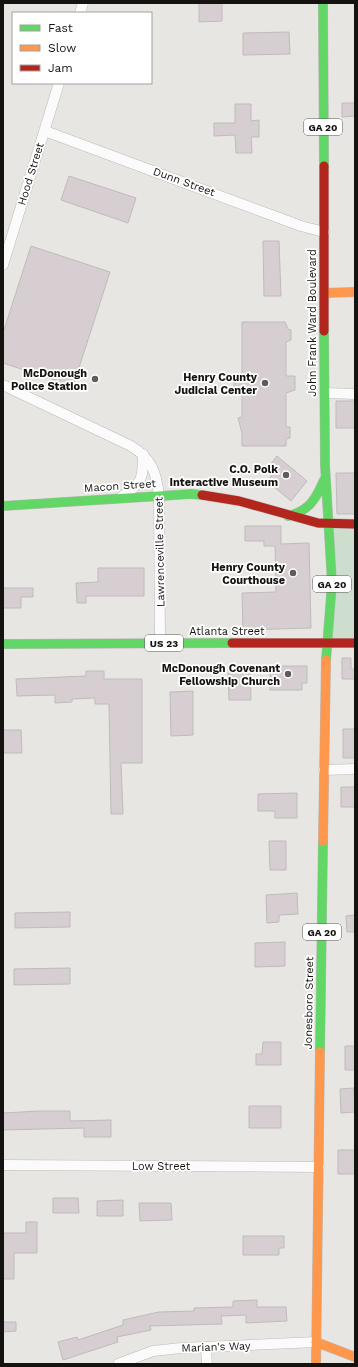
<svg xmlns="http://www.w3.org/2000/svg" width="358" height="1367" viewBox="0 0 358 1367" font-family="'Work Sans',sans-serif">
<style>
.green{fill:#cdddce}
.building{fill:#d6ced1;stroke:#bebcbb}
.lines{fill:none;stroke-linecap:round;stroke-linejoin:round}
.street-casing{stroke:#bbbab7;stroke-width:11}
.fast-casing{stroke:#bbbab7;stroke-width:10}
.slow-casing{stroke:#bbbab7;stroke-width:10}
.jam-casing{stroke:#bbbab7;stroke-width:10}
.street{stroke:#fcfbfb;stroke-width:10}
.fast{stroke:#63d668;stroke-width:9}
.slow{stroke:#ff974d;stroke-width:9}
.jam{stroke:#b3261e;stroke-width:9}
.poi-dot{fill:#5e5d5a;stroke:#fff;stroke-width:1.5}
.labels{text-anchor:middle;dominant-baseline:central;stroke-width:3.5;stroke-linejoin:round;paint-order:stroke}
.shield{fill:#fff;stroke:#5a5a58;stroke-width:1}
.shield-label{font-size:10px;font-weight:bold;fill:#141310}
.street-label{font-size:11px;fill:#141310;stroke:#fff}
.poi-label{font-size:11px;font-weight:bold;fill:#141310;stroke:#fff;text-anchor:end}
</style>
<rect width="100%" height="100%" fill="#e8e6e2"/>
<!-- green -->
<path class="green" d="M328 524H355V642L326 643Z"/>
<!-- building -->
<path class="building" d="M199 3H222V21L199 22Z
M289 32 290 54 243 55V33Z
M342 103H355V116L342 117Z
M235 104H251V121L259 120V137H251L252 153H236L235 135 214 136V123H235Z
M69 176 136 198 128 223 61 200Z
M263 241H279L281 296H264Z
M31 246 110 272 73 386 3 363V333Z
M242 322H285L288 329 291 330V340L286 342V376H295V390L286 393V427H290V438L286 439V446H242V433L238 418 242 417V392H234V377L242 375Z
M336 401H355V428H336Z
M277 456 307 481 291 501 267 481 276 470 270 465Z
M336 473H355V514H337Z
M245 526H281V544L309 543 311 628 243 630 242 593 276 592 275 546H264V541H245Z
M98 568H144V596H86V603H77L76 583 98 582Z
M3 588H33V597H21V608H3Z
M342 658H351V669H355V679H342Z
M228 666H250L251 700H229Z
M270 666H307V683H302V690H270Z
M86 671H104V679H142V763H121L123 814H111L109 704H95V698L72 699V702L55 703V695L17 696 16 679 86 676Z
M193 691V735L171 736 170 692Z
M343 729H355V758H343Z
M3 730H21L22 753H3Z
M341 787H355V807H341Z
M297 793V818H275V811H258V794Z
M269 841H286V870H270Z
M297 893 298 914 279 915V922L267 923 266 895Z
M70 912V927L15 928V913Z
M355 915V932H347L346 916Z
M285 942V966L255 967V943Z
M70 968V984L14 985V969Z
M263 1042H281V1065H256V1054H262Z
M345 1046H355V1070H345Z
M354 1088 355 1112 341 1113 340 1089Z
M249 1106H281V1128H249Z
M39 1111H70V1121L111 1120V1137H84V1128L3 1130V1113Z
M338 1150H355V1174H338Z
M53 1198H78L79 1213H53Z
M123 1200V1216H97V1201Z
M139 1203H171L172 1220 140 1221Z
M26 1222H37V1253H14V1279H3V1233H26Z
M243 1236H284V1248H279V1255H243Z
M257 1300V1307H286L287 1321 246 1323V1315L221 1316 222 1324 150 1326 151 1330 117 1337 118 1342 63 1360 58 1342 77 1337 78 1340 123 1325V1320L159 1312 194 1311V1308L233 1307V1301Z
M3 1322H16V1331L3 1332Z"/>
<g class="lines">
<!-- street casing -->
<g class="street-casing">
<path id="street" d="M80 13 83 3
M45 131 301 226 324 232
M3 265 59 83
M3 385 131 446C152 459 156 472 159 495L160 643
M325 393 355 394
M122 496C143 484 143 477 143 454
M324 770 355 769
M3 1165 319 1167
M206 1348 207 1364
M118 1364 153 1351 181 1348 316 1342"/>
</g>
<!-- fast casing -->
<g class="fast-casing">
<path id="fast" d="M323 3 324 166
M324 331 325 465 332 583 326 660
M3 506 191 494 202 495
M288 516C309 511 316 499 324 480
M3 644 232 643
M320 1052 323 841"/>
</g>
<!-- slow casing -->
<g class="slow-casing">
<path id="slow" d="M324 293 355 292
M323 841 326 660
M316 1342 355 1357
M316 1364 320 1052"/>
</g>
<!-- jam casing -->
<g class="jam-casing">
<path id="jam" d="M324 166V331
M202 495 239 501 318 523 355 524
M232 643H355"/>
</g>
<!-- street -->
<use href="#street" class="street"/>
<!-- fast -->
<use href="#fast" class="fast"/>
<!-- slow -->
<use href="#slow" class="slow"/>
<!-- jam -->
<use href="#jam" class="jam"/>
</g>
<!-- markers -->
<g class="poi-dot">
<circle cx="95" cy="379" r="4"/>
<circle cx="265" cy="383" r="4"/>
<circle cx="286" cy="475" r="4"/>
<circle cx="293" cy="573" r="4"/>
<circle cx="288" cy="674" r="4"/>
</g>
<g class="labels">
<!-- shield labels -->
<g class="shield">
<rect x="304" y="119" width="38" height="16" rx="3"/>
<rect x="313" y="576" width="38" height="16" rx="3"/>
<rect x="145" y="635" width="38" height="16" rx="3"/>
<rect x="303" y="924" width="38" height="16" rx="3"/>
</g>
<g class="shield-label">
<text x="323" y="127">GA 20</text>
<text x="332" y="584">GA 20</text>
<text x="164" y="643">US 23</text>
<text x="322" y="932">GA 20</text>
</g>
<!-- street labels -->
<g class="street-label">
<text transform="translate(31 174) rotate(-73)">Hood Street</text>
<text transform="translate(184 182) rotate(20)">Dunn Street</text>
<text transform="translate(312 323) rotate(-90)">John Frank Ward Boulevard</text>
<text transform="translate(120 486) rotate(-4)">Macon Street</text>
<text transform="translate(160 552) rotate(-91)">Lawrenceville Street</text>
<text x="227" y="631">Atlanta Street</text>
<text transform="translate(309 1003) rotate(-89)">Jonesboro Street</text>
<text x="161" y="1166">Low Street</text>
<text transform="translate(216 1347) rotate(-2)">Marian's Way</text>
</g>
<!-- poi labels -->
<g class="poi-label">
<text x="87" y="373">McDonough<tspan x="87" dy="13">Police Station</tspan></text>
<text x="257" y="377">Henry County<tspan x="257" dy="13">Judicial Center</tspan></text>
<text x="278" y="469">C.O. Polk<tspan x="278" dy="13">Interactive Museum</tspan></text>
<text x="285" y="567">Henry County<tspan x="285" dy="13">Courthouse</tspan></text>
<text x="280" y="668">McDonough Covenant<tspan x="280" dy="13">Fellowship Church</tspan></text>
</g>
</g>
<!-- border -->
<rect width="358" height="1367" fill="none" stroke="#141310" stroke-width="8"/>
<!-- legend -->
<rect x="12" y="12" width="140" height="72" fill="#ffffff" stroke="#a1a19f"/>
<rect x="20" y="25" width="20" height="6" fill="#63d668" stroke="#a1a19f"/>
<text x="48" y="32" font-size="12" fill="#141310">Fast</text>
<rect x="20" y="45" width="20" height="6" fill="#ff974d" stroke="#a1a19f"/>
<text x="48" y="52" font-size="12" fill="#141310">Slow</text>
<rect x="20" y="65" width="20" height="6" fill="#b3261e" stroke="#a1a19f"/>
<text x="48" y="72" font-size="12" fill="#141310">Jam</text>
</svg>
